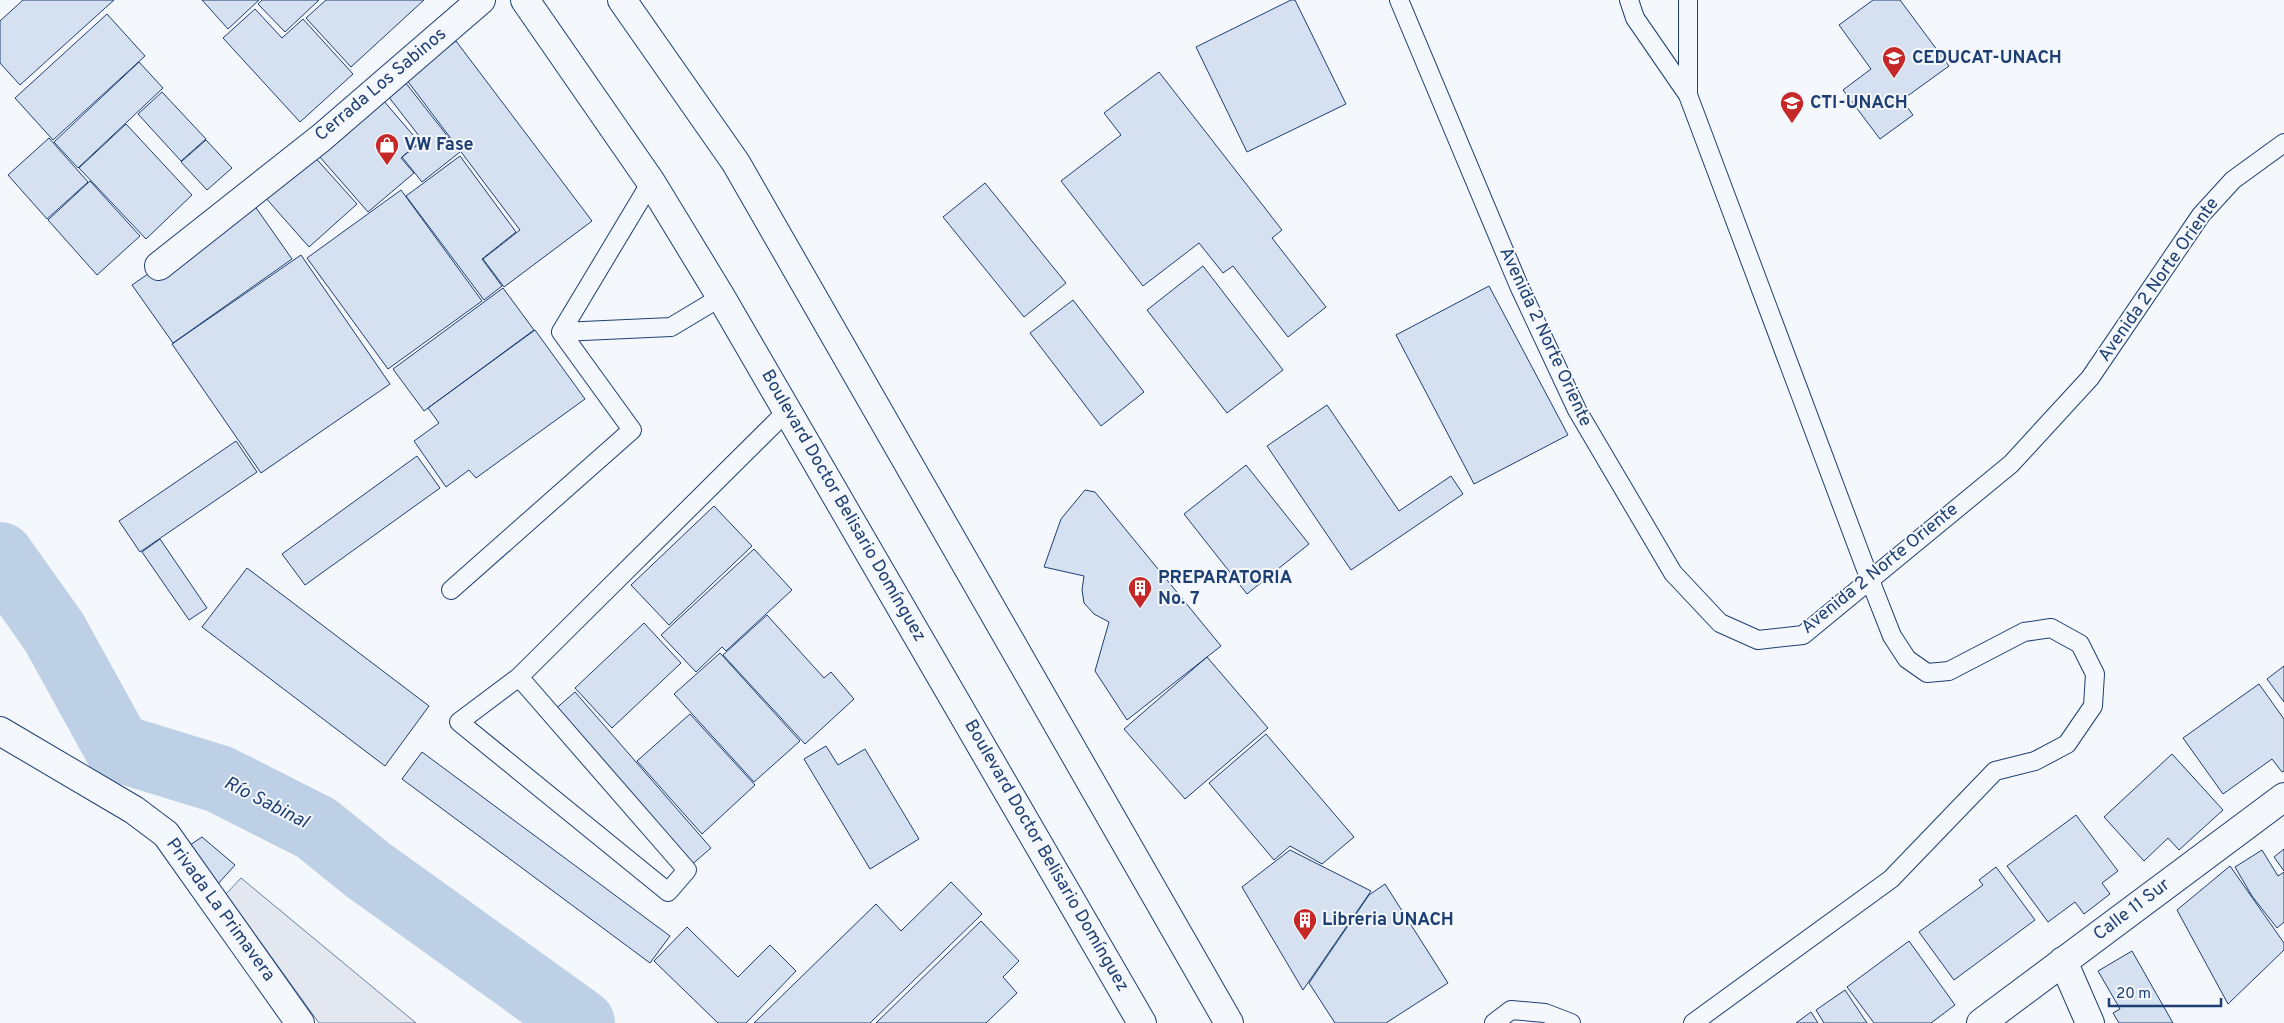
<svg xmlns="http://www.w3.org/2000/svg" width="2284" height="1023" viewBox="0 0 2284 1023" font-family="Overpass,sans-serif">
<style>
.parking{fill:#e3e8f0;stroke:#687fa3}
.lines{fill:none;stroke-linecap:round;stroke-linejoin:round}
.river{stroke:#bed0e5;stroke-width:68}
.building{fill:#d5e0f0;stroke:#1d3f73}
.lane-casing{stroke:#1d3f73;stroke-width:20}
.street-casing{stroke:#1d3f73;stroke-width:30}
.primary-casing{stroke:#1d3f73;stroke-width:30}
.lane{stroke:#f4f7fb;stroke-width:18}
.street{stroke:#f4f7fb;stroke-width:28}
.primary{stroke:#f4f7fb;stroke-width:28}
.labels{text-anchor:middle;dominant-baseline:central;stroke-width:4;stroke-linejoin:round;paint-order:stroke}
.poi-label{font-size:18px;font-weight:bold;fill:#1d3f73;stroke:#f4f7fb;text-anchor:start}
.street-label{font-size:18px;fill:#1d3f73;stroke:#f4f7fb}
.water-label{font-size:19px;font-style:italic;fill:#1d3f73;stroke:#f4f7fb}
</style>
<rect width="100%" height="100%" fill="#f4f7fb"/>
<!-- parking -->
<path class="parking" d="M241 878 416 1023H319L226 894Z"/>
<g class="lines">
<!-- river -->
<path class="river" d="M0 556 54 632 118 748 219 779 316 828 368 870 581 1023"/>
</g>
<!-- building -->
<path class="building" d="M23 0H114L20 85 0 63V21Z
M202 0H259L228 29Z
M262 0H319L285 32 258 4Z
M326 0H424L351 67 306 18Z
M1291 0H1295L1346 104 1247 152 1196 47Z
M1873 0H1900L1949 66 1902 100 1913 115 1880 139 1843 90 1871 69 1839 25Z
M255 9 282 38 303 19 353 74 300 122 223 38Z
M107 14 145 56 53 140 15 98Z
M456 41 592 221 504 287 483 259 520 230 406 79Z
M139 62 163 88 78 168 54 142Z
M1159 72 1282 230 1272 238 1326 307 1288 337 1233 266 1223 273 1199 243 1143 286 1061 181 1121 135 1104 113Z
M405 82 460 152 422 182 402 157 423 141 388 96Z
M162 92 206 139 181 161 138 114Z
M383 100 419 142 401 158 414 173 368 212 319 156Z
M126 124 192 195 146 239 79 168Z
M49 138 88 182 47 219 8 175Z
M206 140 232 168 207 190 181 162Z
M312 154 357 204 309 247 264 196Z
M460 156 516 232 482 259 502 286 484 300 406 196Z
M90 181 140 236 97 275 48 220Z
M985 183 1066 283 1024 317 943 217Z
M401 190 482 301 388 369 307 258Z
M252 202 292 259 173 343 132 285Z
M301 255 390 384 261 473 172 344Z
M1203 266 1283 370 1227 413 1147 310Z
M1489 286 1568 435 1474 484 1396 335Z
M503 288 534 330 424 411 393 369Z
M1073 300 1144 392 1101 426 1030 333Z
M535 330 585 399 476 478 469 470 446 487 414 441 439 423 428 408Z
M1327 405 1399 511 1451 476 1463 494 1351 570 1267 446Z
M236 441 257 472 140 552 119 521Z
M417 456 440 488 305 585 282 554Z
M1246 465 1309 544 1247 594 1184 514Z
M1085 490 1095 492 1221 646 1127 720 1095 671 1109 622 1094 614 1084 603 1082 590 1084 576 1044 567 1061 519Z
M714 506 752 546 669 625 631 585Z
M160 539 207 608 189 620 142 552Z
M754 549 792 590 726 651 722 647 696 672 661 635Z
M247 568 429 706 385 766 202 627Z
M767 615 824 678 831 672 854 699 805 744 723 655Z
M644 623 681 663 612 728 575 688Z
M720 653 800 741 754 782 674 694Z
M1207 657 1268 728 1185 799 1124 729Z
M2284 666V702L2267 679Z
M2259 684 2284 719V771L2282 772 2272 759 2223 794 2183 738Z
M575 692 711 848 689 867 553 711Z
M690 714 755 785 702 834 637 761Z
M1266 734 1354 837 1322 864 1290 846 1274 860 1209 783Z
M826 746 838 765 865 749 919 839 870 869 804 759Z
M422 752 670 936 650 963 402 779Z
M2172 754 2223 810 2179 850 2168 838 2144 861 2104 817Z
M2076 815 2118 871 2102 883 2110 894 2084 914 2075 902 2048 922 2007 866Z
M202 837 235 865 217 885 190 845Z
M2284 849V871L2274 857Z
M1290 850 1371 891 1303 990 1242 887Z
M2262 850 2278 876 2284 872V922L2277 928 2252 896 2235 867Z
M2230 866 2284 943V950L2228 1004 2177 910Z
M1996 867 2035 920 1954 980 1919 932 1983 885 1979 880Z
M951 882 982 914 870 1023H754L876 904 901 931Z
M1385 884 1448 983 1386 1023H1335L1309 983 1369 895Z
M981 921 1019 961 1003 977 1017 993 986 1023H876Z
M687 927 738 977 770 945 796 971 746 1023H718L654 961Z
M1909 941 1955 1005 1931 1023H1874L1847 987Z
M2132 951 2173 1023H2119L2113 1013 2120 1009 2098 971Z
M1845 990 1867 1023H1824L1816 1010Z
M1811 1012 1818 1023H1796Z"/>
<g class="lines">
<!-- lane casing -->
<g class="lane-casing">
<path id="lane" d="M1399 0 1519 286 1577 410 1673 573 1720 623 1758 640 1803 635 2011 464 2090 378 2201 215 2233 180 2284 143
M1629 0 1635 18 1688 95 1870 580 1892 636 1907 659 1927 673 1949 671 2024 632 2051 628 2080 644 2095 674 2093 706 2067 744 2035 761 1995 771 1891 879 1693 1023
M1688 0V95
M651 182 561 332 671 327 721 297
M451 590 632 430 561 332
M519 677 687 870 668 892 459 722 519 677 788 410
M1494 1023 1511 1010 1545 1013 1571 1023"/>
</g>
<!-- street casing -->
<g class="street-casing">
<path id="street" d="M159 266 321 138 481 0
M0 731 134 810 166 834 300 1023
M2063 961 2090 1023
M1981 1023 2284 797"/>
</g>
<!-- primary casing -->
<g class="primary-casing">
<path id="primary" d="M525 0 651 182 721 297 1142 1023
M622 0 736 163 1229 1023"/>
</g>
<!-- lane -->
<use href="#lane" class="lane"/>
<!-- street -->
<use href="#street" class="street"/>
<!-- primary -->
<use href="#primary" class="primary"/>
</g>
<!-- icons -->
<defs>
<g id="university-pin" transform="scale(1.25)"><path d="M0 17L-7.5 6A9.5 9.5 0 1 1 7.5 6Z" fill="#c62828" stroke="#f4f7fb"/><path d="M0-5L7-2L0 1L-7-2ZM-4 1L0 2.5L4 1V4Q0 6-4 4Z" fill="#fff"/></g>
<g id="shop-pin" transform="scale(1.25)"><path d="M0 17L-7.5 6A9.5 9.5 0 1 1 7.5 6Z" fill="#c62828" stroke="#f4f7fb"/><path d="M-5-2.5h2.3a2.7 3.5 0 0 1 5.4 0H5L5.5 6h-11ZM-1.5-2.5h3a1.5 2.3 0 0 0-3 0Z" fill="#fff"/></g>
<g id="building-pin" transform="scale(1.25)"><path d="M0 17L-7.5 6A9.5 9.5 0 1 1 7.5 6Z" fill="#c62828" stroke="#f4f7fb"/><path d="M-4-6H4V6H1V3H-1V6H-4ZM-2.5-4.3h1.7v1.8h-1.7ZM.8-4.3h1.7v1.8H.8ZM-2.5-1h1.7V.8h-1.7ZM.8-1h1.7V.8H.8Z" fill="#fff"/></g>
</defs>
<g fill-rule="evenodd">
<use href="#university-pin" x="1894" y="58"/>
<use href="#university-pin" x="1792" y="103"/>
<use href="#shop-pin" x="387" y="145"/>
<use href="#building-pin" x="1140" y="588"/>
<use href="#building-pin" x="1305" y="920"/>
</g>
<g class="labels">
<!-- poi labels -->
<g class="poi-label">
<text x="1912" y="58">CEDUCAT-UNACH</text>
<text x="1810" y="103">CTI-UNACH</text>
<text x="404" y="145">VW Fase</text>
<text x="1158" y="578">PREPARATORIA<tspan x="1158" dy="21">No. 7</tspan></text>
<text x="1322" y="920">Libreria UNACH</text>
</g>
<!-- street labels -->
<g class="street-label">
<text transform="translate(381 85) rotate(-40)">Cerrada Los Sabinos</text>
<text transform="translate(2159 280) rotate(-55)">Avenida 2 Norte Oriente</text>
<text transform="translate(1545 337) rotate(65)">Avenida 2 Norte Oriente</text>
<text transform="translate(843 506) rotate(60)">Boulevard Doctor Belisario Domínguez</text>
<text transform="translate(1880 569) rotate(-39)">Avenida 2 Norte Oriente</text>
<text transform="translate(1046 856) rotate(60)">Boulevard Doctor Belisario Domínguez</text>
<text transform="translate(220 910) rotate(54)">Privada La Primavera</text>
<text transform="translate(2132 910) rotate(-37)">Calle 11 Sur</text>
</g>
<!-- water labels -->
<g class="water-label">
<text transform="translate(266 803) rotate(27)">Río Sabinal</text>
</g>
</g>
<!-- scale -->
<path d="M2109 998v8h112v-8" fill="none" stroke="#1d3f73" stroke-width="2.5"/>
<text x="2116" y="998" font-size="15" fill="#1d3f73" stroke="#f4f7fb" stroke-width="4" paint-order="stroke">20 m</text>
</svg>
